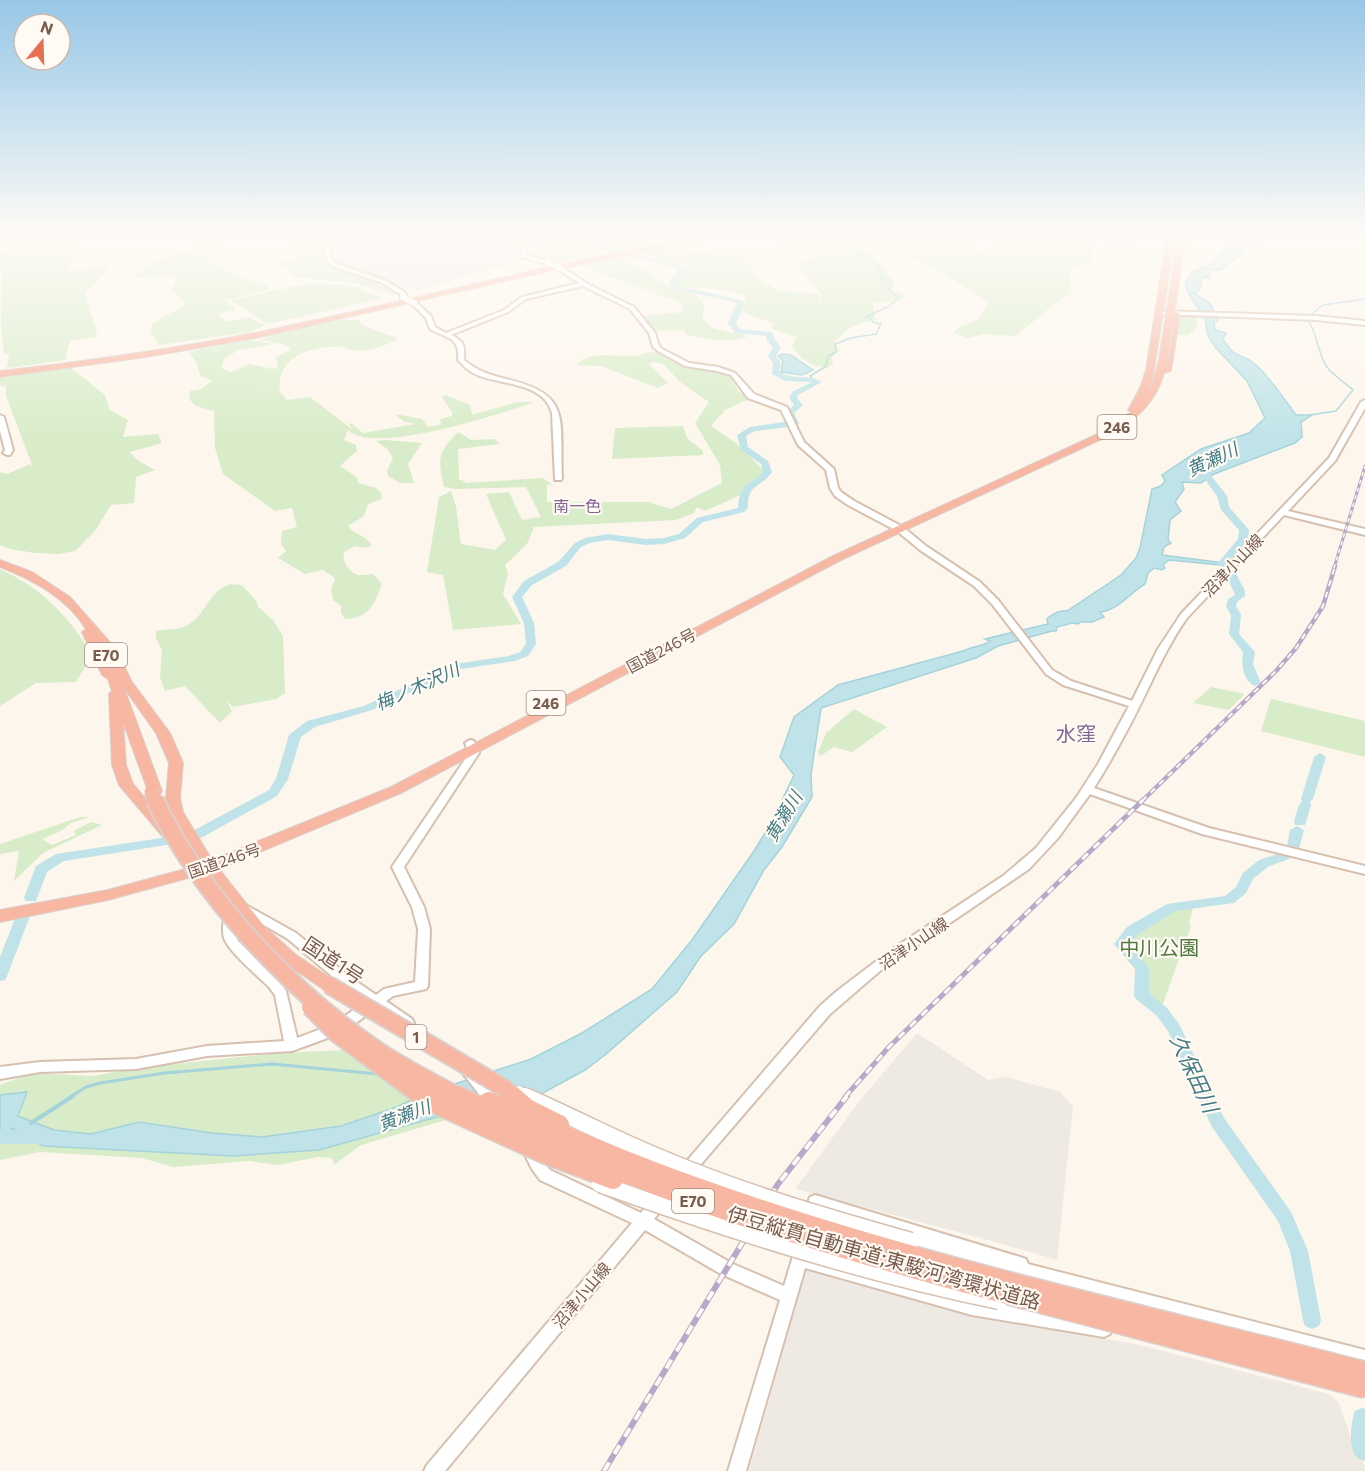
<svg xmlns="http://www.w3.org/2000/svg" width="1365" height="1471" viewBox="0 0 1365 1471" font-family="Commissioner,'Noto Sans JP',sans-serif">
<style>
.industrial{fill:#efe9e4}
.green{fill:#d8ecc9}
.water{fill:#bfe3e8;stroke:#a5d3da;stroke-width:1.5}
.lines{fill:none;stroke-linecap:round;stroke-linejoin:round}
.stream-far2{stroke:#a5d3da;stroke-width:1.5}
.stream-far1{stroke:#a5d3da;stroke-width:3}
.stream{stroke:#a5d3da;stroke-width:4}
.river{fill:#bfe3e8;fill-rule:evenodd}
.secondary-casing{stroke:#d6c0b0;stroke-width:4}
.highway-casing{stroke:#dad1cd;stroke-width:2}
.secondary{fill:#fff;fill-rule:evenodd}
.highway{fill:#f7b7a3;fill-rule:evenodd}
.rail-far3-casing{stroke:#b9a8c9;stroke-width:3}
.rail-far2-casing{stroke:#b9a8c9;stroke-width:4.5}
.rail-far1-casing{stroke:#b9a8c9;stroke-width:5}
.rail-casing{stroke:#b9a8c9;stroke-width:6}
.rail-far3{stroke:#fffaf3;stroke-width:1.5;stroke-dasharray:4;stroke-linecap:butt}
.rail-far2{stroke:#fffaf3;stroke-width:2;stroke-dasharray:6;stroke-linecap:butt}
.rail-far1{stroke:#fffaf3;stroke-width:3;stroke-dasharray:8;stroke-linecap:butt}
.rail{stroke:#fffaf3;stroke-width:4;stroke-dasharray:10;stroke-linecap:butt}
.secondary-bridge-far2-casing{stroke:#d6c0b0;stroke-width:8;stroke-linecap:butt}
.secondary-bridge-far1-casing{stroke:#d6c0b0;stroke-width:16;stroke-linecap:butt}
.secondary-bridge-casing{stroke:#d6c0b0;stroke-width:19;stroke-linecap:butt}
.highway-bridge-far3-casing{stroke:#dad1cd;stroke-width:10;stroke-linecap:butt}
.highway-bridge-far2-casing{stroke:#dad1cd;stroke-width:16;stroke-linecap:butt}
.highway-bridge-far1-casing{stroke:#dad1cd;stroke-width:20;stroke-linecap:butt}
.highway-bridge-casing{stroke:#dad1cd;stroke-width:23;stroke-linecap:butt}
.secondary-bridge-far2{stroke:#fff;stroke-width:6}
.secondary-bridge-far1{stroke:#fff;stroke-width:13}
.secondary-bridge{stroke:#fff;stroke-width:16}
.highway-bridge-far3{stroke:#f7b7a3;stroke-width:8}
.highway-bridge-far2{stroke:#f7b7a3;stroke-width:13}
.highway-bridge-far1{stroke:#f7b7a3;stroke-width:16}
.highway-bridge{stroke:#f7b7a3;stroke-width:20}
.labels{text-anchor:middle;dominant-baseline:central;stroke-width:4.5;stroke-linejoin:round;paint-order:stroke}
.shield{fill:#fffaf3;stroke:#a28b7f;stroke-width:1.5}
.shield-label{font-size:15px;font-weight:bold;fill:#7a5c4d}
.far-quarter-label{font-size:16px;fill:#846695;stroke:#fffaf3}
.street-label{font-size:16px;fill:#7a5c4d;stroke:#fffaf3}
.water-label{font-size:18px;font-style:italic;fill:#437c86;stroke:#fffaf3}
.quarter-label{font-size:20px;fill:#846695;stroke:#fffaf3}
.near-park-label{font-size:20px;fill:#537a41;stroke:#fffaf3}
.near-street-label{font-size:20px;fill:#7a5c4d;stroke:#fffaf3}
.near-water-label{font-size:21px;font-style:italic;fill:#437c86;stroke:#fffaf3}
</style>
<rect width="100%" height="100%" fill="#fdf6ec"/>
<!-- industrial -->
<path class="industrial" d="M318 237H509L524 244 523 260 415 291 335 261 330 243Z
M917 1033 988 1080 1006 1077 1060 1092 1073 1106 1057 1260 988 1240 795 1189 861 1099Z
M812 1270 965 1314 1140 1345 1329 1394 1339 1403 1356 1452 1365 1465V1471H749L805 1272Z"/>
<!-- green -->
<path class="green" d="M9 237H87L74 244 70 257 72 260 69 271 105 265 107 272 85 293 97 334 96 337 70 341 65 360 7 368 9 355 4 352C0 327 0 297 3 272L0 267V254L5 252 0 243 9 239Z
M291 237H308L321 243 327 266 379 282 377 285 397 292 394 295C381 294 370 287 358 284 336 279 314 282 291 275L290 272 273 262 301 260 290 250 298 239Z
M527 237H637L650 244 623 247 555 263 539 256 561 252Z
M776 237C832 237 859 230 894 282L890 290 902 293 906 298 893 302H872L876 321C858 321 845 329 834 343L840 350 832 357 833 364 827 368C811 366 801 360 792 346L797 337 772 329 773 323 745 313 742 310 747 302 744 294 703 287 682 288 674 282 686 265 638 252 678 245 700 252 740 257 751 266 757 279 780 291 819 294 821 306V294L796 262 814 259 812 251 788 245Z
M855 237H974L975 249 993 257 995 248 1011 240 1006 237H1126L1119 239 1129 242 1121 244 1101 239 1081 244 1092 250 1093 262 1073 267 1070 272V292L1015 336 983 334 968 338 954 333 959 327 978 320 989 303C948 272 903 254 855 237Z
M211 245 233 251 234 253 207 261 242 278 268 285 270 289 225 300 237 309 217 314 227 322 248 317 265 325 250 332 159 345 151 332 152 324 186 304 171 289 175 283V275L133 277C156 257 182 252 211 245Z
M616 257 631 265 647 270 666 285 695 294 705 305 702 319 713 328 748 336C731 344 705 339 687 335L683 330 655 331 644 316 682 312 683 307 677 301 598 273 584 265 567 269 560 266Z
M311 283 356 286 367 293 384 298 267 324 230 300Z
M1196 315 1197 327 1188 335H1177L1179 316Z
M336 320H358L364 326 397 338 395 341C385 345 371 351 359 351 353 351 347 348 341 347 312 345 275 357 280 392L287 400 310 397 353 430 349 424 351 423 363 433 415 424 403 421 395 414 422 419 428 427 441 425 440 419 452 416V412L442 397 445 395 470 405 472 414H475L518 402H535C503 413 372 456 348 430L344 440 356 445 357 451 340 466 357 477 358 483 376 488 381 493 382 499 368 504 364 516 348 526C354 535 367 535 372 546L363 548 355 546 344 552C342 562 348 572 358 575 362 576 368 574 373 574L382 584C374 605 369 618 345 619L341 613V606L333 600 331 589 335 578 323 570 305 574 278 558 286 551 281 544 282 531 297 527 292 508 275 511 223 474 215 448 214 411 196 406 189 399 190 391 201 389 212 381 200 376 197 363 188 352 249 340 273 344 238 350 224 359 221 368 231 372 249 364 273 369 278 367 276 357 291 350 287 345 261 340 272 335Z
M648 352C661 351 668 361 680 365 696 370 713 370 729 375L738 391 749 399 725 410 711 426 740 446 765 472 745 493 705 511 697 507 694 513 676 520 534 527 527 544 505 565 508 573 503 594 521 624 453 630 443 575 427 572 439 497 451 491 456 506 461 544 495 550 506 540 486 494 509 492 522 520 541 517 526 487 456 489 444 487C438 459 437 453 458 432L471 440 494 439 500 444 458 449 459 479 467 483 542 478 552 484 547 485V502H648L671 509 722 483 720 465 695 423 709 402 679 381 663 364 655 362 649 364 668 383 658 388 601 366 577 365C594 346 628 363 648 352Z
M70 367 105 395 110 410 128 420 123 437 158 434 162 443 130 452 137 460 155 470 136 477 134 503 111 505 95 531 75 551 59 554 35 553 10 549 0 545V472L7 474 30 464 33 467 6 396V387L0 385V375Z
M683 426 687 438 703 451V455L612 459 615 428Z
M385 440 422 443 408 464 414 483H400L388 476 387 471 393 458 388 450 376 441Z
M0 569C41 588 70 616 92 656L76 682 36 683 0 706Z
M231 584 242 585 257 602 258 607 273 620 283 636 285 693 276 699 233 707 227 701 232 711 220 723 185 686 165 691 160 677 162 650 156 638V631C167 628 178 631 188 625 208 613 207 591 231 584Z
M1211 687 1245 694 1229 710 1193 703Z
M1271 699 1365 721V757L1261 731Z
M854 709 887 727 852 752 834 747 820 756 818 752 826 733Z
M80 817H89L71 823 61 831 42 839 52 845 76 835 74 831 91 822 102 825 43 853 14 881 19 851 0 854V844Z
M1193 908 1189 923 1191 926 1161 1009C1155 1005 1145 1000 1145 991 1144 990 1147 982 1147 981 1149 965 1139 957 1127 949L1126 944 1130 939 1175 909Z
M344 1050 446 1120 361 1145 334 1165 332 1158 318 1157 278 1165 249 1161 173 1167 142 1158 40 1152 0 1160V1085L32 1073 93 1076 134 1068 280 1053Z"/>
<!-- water -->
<path class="water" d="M1237 237H1253L1254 240 1258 241 1246 245H1259L1241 249 1248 250 1238 251 1243 253 1220 270H1209L1211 274 1207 276 1211 278H1203L1200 280 1202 285 1198 286H1201L1198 291 1194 293 1210 303 1218 320 1214 323 1215 330 1226 333 1223 339C1237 362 1241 352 1255 364 1271 379 1283 397 1296 415H1312L1301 422 1302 437 1295 443 1214 474 1201 483 1182 482 1184 489 1175 502 1181 511 1170 520 1168 540 1171 543 1164 547 1162 555 1224 563 1220 565 1169 560 1163 565 1165 568 1162 570 1154 568 1148 573 1145 584C1128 594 1120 609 1100 612L1104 617 1092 622H1081L1078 624 1072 623 1057 627 1056 631H1052L998 646 976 658 821 708 811 774 812 797 782 847 764 870 734 924 701 956 677 992 605 1055 585 1070 541 1094 485 1105 479 1091 467 1100 458 1111 319 1150 234 1156 43 1146 12 1128 0 1143V1095L27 1092 18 1116 54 1130 91 1134 139 1122 212 1133 262 1137 341 1126 394 1108 427 1093 531 1059 582 1033 652 989 692 940 754 851 771 823 794 775 780 757 794 717 838 685 963 651C973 646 981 647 990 641L985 639 1048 624 1047 619C1052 614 1060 610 1067 611L1121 575 1136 558 1140 548 1152 489 1161 486 1165 481 1162 475 1201 449 1249 433 1265 418 1247 381 1215 347 1208 336 1205 319 1191 298 1185 284C1195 263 1200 273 1210 264 1225 251 1217 253 1238 246Z
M783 354 791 355 813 370 802 375 781 372 783 361 778 356Z"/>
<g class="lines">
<!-- stream-far2 -->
<path class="stream-far2" d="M814 380 810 376 825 367 829 356 836 352 835 344 851 338 876 334 881 324 873 322 868 316 889 306 899 298 890 291 892 284 879 277 882 273 873 261 831 237
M1310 415 1336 411 1353 390C1345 383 1333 375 1327 367 1318 355 1316 329 1308 321L1309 316 1323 305 1365 299"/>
<!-- stream-far1 -->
<path class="stream-far1" d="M70 1097 86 1087 100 1083 165 1073 272 1064 378 1074"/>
<!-- stream -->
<path class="stream" d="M31 1123 73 1096"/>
<!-- river -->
<path class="river" d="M574 237H580L579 239 580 241 682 266 686 270 675 282 679 286 741 300 745 303 736 323 740 329 772 332 775 340 781 347 776 356 781 363 779 371C792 382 809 373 822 382L798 395 797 398 803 405 794 413 799 423 798 425H792L786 413 794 405 789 398 792 392 812 382 785 381 772 374 773 363 768 356 773 347 767 341 766 336 735 333 728 323 737 303 675 289 668 282 679 270 678 268 576 243 572 239Z
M785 422 788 423V427L755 431 746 436 748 447 768 461 772 472C761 488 747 484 748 508L744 512 703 522 685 538 664 544 646 545 608 540 590 543 581 547 566 566 532 585 522 597 534 623 536 644 528 656 515 661 461 669 372 710 315 727 301 737 288 779 277 796 199 839H189L187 836 189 833 269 790 276 779 289 735 307 721 364 706 454 664 509 656 520 652 526 644 524 623 512 597 524 581 558 562 575 543 585 538 608 534 646 539 664 538 679 534 697 518 738 508C740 481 748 488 763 472L761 464 741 450 737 435 750 427Z
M1199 463 1202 464 1227 496 1229 507 1249 530 1248 539 1226 566 1222 567 1217 564 1238 539 1239 530 1221 510 1217 496 1195 466Z
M1231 571 1235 572 1245 591V596L1237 602 1236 606 1241 615 1239 634 1255 652 1253 664 1261 683 1255 686C1243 681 1241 664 1243 652L1229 634 1231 615 1226 606 1228 599 1235 595 1226 574Z
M1320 753 1326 757 1313 799 1310 802 1311 805 1305 825H1295L1294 822 1299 805 1302 802 1301 799 1314 757Z
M1297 826 1304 830 1299 849H1289L1287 846 1290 830Z
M168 837 173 838 175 841 173 844 64 861 47 872 36 901H26L24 898 36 866 56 854Z
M1284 852 1289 853 1291 856 1289 859 1269 866 1253 879 1246 893 1234 903 1175 911 1137 935 1129 944 1149 968V993L1167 1008 1179 1024 1224 1118 1291 1212 1308 1251 1321 1320 1319 1326 1312 1329 1305 1326 1303 1320 1290 1251 1278 1221 1212 1127 1168 1031 1157 1016 1136 999 1134 995 1135 969 1114 944 1127 927 1167 904 1225 896 1236 887 1243 873 1259 860Z
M23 911 28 912 30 916 7 976 5 980 0 981V957L16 916 18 912Z
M0 1130H42L48 1132 50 1137 48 1142 42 1144H0Z
M1362 1408 1365 1409V1461C1362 1460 1358 1459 1356 1456 1348 1447 1351 1421 1355 1411Z"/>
<!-- secondary casing -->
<g class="secondary-casing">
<path id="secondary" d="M310 237H317L329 243 332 259 336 264 384 280 405 292 406 297 401 298 400 294 380 282 332 266 326 259 324 245Z
M503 237H510L528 246 526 255 551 262 548 264 521 257 523 248Z
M560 266 586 283 634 307 655 333 659 346 662 349 689 363 718 367 735 373 754 394 787 407 804 442 834 469 838 488 841 492 854 501 903 527 926 546 980 582 998 600 1052 670 1071 681 1132 701 1158 649 1181 614 1329 458 1361 402 1365 400V408L1335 461 1288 511 1365 529V535L1284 515 1187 618C1170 642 1158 668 1145 695 1130 726 1113 758 1094 788L1209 828 1365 866V874L1202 834 1090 794 1058 838 1029 869 881 970 830 1014 690 1177 685 1179 680 1177 678 1173 680 1169 820 1006 837 991 891 950 1003 876 1036 848 1076 798 1098 764 1129 706 1063 685 1046 674 992 604 974 586 920 550 897 531 848 505 835 496 830 488 826 470 798 445 781 410 748 398 731 375 717 371 685 366 658 351 653 347 649 333 630 309 583 286 526 299 508 312 451 335C464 341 465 346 464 360 477 371 490 375 506 379 574 394 559 421 562 478L561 480H555L552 413C544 383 504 385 480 376 471 373 464 367 458 360 460 337 448 339 430 329L426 318 411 303 416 302 431 316 435 327 446 333 504 310 522 297 579 283 558 269V267Z
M1159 311 1316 316 1365 321V325L1316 320 1157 314V312Z
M0 415 4 417 13 450 10 455H7L3 453 5 450 0 431Z
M470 740 474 741 479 753 404 867 424 907 430 929 428 986 426 989 393 996 386 1001 412 1019 414 1023 412 1027 407 1028 402 1027 376 1008 344 1032 292 1051 207 1056 136 1069 40 1072 0 1079V1067L40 1062 136 1059 207 1046 284 1041 275 995 269 987C258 976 228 951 224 938 222 931 223 920 226 914H234C239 922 233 932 238 941L279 981 286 991 297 1038 334 1024 366 1001 340 983 288 939 240 911 238 908 240 905 244 904 296 933 350 977 376 995 384 989 415 982 418 929 412 907 392 867 466 758 469 753 465 743Z
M469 1065 474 1067 499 1099 501 1103 499 1107 494 1109 489 1107 464 1075 462 1071 464 1067Z
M529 1143 534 1145 542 1161 550 1170 641 1213C648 1204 654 1191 666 1195L669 1200 654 1219 733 1264 784 1286 794 1253 796 1248 802 1246 808 1248 809 1254 972 1299 1104 1321 1110 1324 1112 1329 1110 1334 1104 1337 972 1315 805 1268 746 1471H728L780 1300 721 1274 645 1230 445 1471H424L427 1465 632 1223 540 1180 532 1169 522 1149 524 1145Z
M815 1195 1020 1257 1026 1259 1028 1264 1365 1350V1366L911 1248 905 1246 903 1241 905 1236 821 1210 816 1223 811 1225 806 1223 803 1218 810 1197Z"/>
</g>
<!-- highway casing -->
<g class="highway-casing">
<path id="highway" d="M701 237H717L554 270 256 338 146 357 0 377V371C98 360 196 346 292 325 429 296 564 260 701 237Z
M1167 237H1175L1154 370 1150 388 1143 400 1151 387 1159 360 1165 358 1172 314 1176 312 1180 314 1171 371 1164 373C1155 405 1134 421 1106 437L841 560 401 793 219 869 265 927 295 954 335 981 337 985 335 989 329 991 323 989 283 962 253 935 206 873 108 900 0 922V910L108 890 200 865 169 812 166 798 169 763 156 733 124 688 162 791 160 794H150L148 791 123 722 126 765 133 784 176 835 169 840 164 838 119 785 112 765 109 694 112 691 108 679 102 675 82 632 86 629C67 598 33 580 0 567V560L32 572 70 597 115 648 132 682 170 733 183 763 180 798 183 812 212 860 391 787 833 556 1100 433 1131 412 1128 410 1140 388 1146 370ZM101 646 110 661H108Z
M1183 237H1191L1189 249 1182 247Z"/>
</g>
<!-- secondary -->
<use href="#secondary" class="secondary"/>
<!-- highway -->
<use href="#highway" class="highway"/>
<!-- rail-far3 casing -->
<g class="rail-far3-casing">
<path id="rail-far3" d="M1334 568 1365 466"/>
</g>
<!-- rail-far2 casing -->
<g class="rail-far2-casing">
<path id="rail-far2" d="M1142 801 1276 671 1296 648 1323 606 1335 566"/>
</g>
<!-- rail-far1 casing -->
<g class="rail-far1-casing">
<path id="rail-far1" d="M845 1097 888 1048 1143 800"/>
</g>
<!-- rail casing -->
<g class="rail-casing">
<path id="rail" d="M604 1471 778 1184 847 1096"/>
</g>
<!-- rail-far3 -->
<use href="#rail-far3" class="rail-far3"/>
<!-- rail-far2 -->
<use href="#rail-far2" class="rail-far2"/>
<!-- rail-far1 -->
<use href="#rail-far1" class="rail-far1"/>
<!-- rail -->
<use href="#rail" class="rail"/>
<!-- secondary-bridge-far2 casing -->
<g class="secondary-bridge-far2-casing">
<path id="secondary-bridge-far2" d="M548 262 560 268
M403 297 414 303"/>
</g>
<!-- secondary-bridge-far1 casing -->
<g class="secondary-bridge-far1-casing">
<path id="secondary-bridge-far1" d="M519 1093 528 1097"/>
</g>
<!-- secondary-bridge casing -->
<g class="secondary-bridge-casing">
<path id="secondary-bridge" d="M525 1096C571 1116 616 1140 663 1159 743 1193 827 1217 911 1241
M600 1184C731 1231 863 1273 999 1301"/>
</g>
<!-- highway-bridge-far3 casing -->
<g class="highway-bridge-far3-casing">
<path id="highway-bridge-far3" d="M1163 360 1182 237"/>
</g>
<!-- highway-bridge-far2 casing -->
<g class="highway-bridge-far2-casing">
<path id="highway-bridge-far2" d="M151 792 155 801"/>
</g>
<!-- highway-bridge-far1 casing -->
<g class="highway-bridge-far1-casing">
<path id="highway-bridge-far1" d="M155 800C200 896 292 993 380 1052 406 1069 433 1083 460 1097
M329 985 504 1088 514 1097
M310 1007 337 1034 422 1097"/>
</g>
<!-- highway-bridge casing -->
<g class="highway-bridge-casing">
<path id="highway-bridge" d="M420 1096 544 1153 613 1179
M457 1096C637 1190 830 1247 1026 1299 1139 1329 1252 1358 1365 1388
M512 1096 527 1109 559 1125
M489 1102C556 1133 624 1162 694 1187 912 1265 1141 1314 1365 1372"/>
</g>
<!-- secondary-bridge-far2 -->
<use href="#secondary-bridge-far2" class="secondary-bridge-far2"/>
<!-- secondary-bridge-far1 -->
<use href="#secondary-bridge-far1" class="secondary-bridge-far1"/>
<!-- secondary-bridge -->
<use href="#secondary-bridge" class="secondary-bridge"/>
<!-- highway-bridge-far3 -->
<use href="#highway-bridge-far3" class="highway-bridge-far3"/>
<!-- highway-bridge-far2 -->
<use href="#highway-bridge-far2" class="highway-bridge-far2"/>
<!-- highway-bridge-far1 -->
<use href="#highway-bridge-far1" class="highway-bridge-far1"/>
<!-- highway-bridge -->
<use href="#highway-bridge" class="highway-bridge"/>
</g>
<!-- sky -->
<linearGradient id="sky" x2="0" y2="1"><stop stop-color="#97c7e8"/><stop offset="0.53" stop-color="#fefbf6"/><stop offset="1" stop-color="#fefbf6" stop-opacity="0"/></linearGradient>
<rect width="1365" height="443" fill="url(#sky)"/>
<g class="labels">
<!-- shield labels -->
<g class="shield">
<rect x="1097.5" y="415" width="39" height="24" rx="4.5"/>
<rect x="85" y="643" width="42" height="24" rx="4.5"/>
<rect x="526.5" y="691" width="39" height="24" rx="4.5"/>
<rect x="405.5" y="1025" width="21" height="24" rx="4.5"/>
<rect x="672" y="1189" width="42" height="24" rx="4.5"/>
</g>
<g class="shield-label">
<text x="1117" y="427">246</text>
<text x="106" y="655">E70</text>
<text x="546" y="703">246</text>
<text x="416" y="1037">1</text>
<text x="693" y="1201">E70</text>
</g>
<!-- far-quarter labels -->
<g class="far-quarter-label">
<text x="577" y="505">南一色</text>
</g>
<!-- street labels -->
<g class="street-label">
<text transform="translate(1232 565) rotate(-46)">沼津小山線</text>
<text transform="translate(661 650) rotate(-28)">国道246号</text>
<text transform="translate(224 860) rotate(-19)">国道246号</text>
<text transform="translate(913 943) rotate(-34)">沼津小山線</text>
<text transform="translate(581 1295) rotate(-50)">沼津小山線</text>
</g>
<!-- water labels -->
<g class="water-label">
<text transform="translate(1212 459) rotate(-25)">黄瀬川</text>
<text transform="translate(417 686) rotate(-24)">梅ノ木沢川</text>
<text transform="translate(783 816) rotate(-59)">黄瀬川</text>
<text transform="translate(404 1115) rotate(-21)">黄瀬川</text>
</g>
<!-- quarter labels -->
<g class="quarter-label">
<text x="1076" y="733">水窪</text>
</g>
<!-- near-park labels -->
<g class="near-park-label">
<text x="1159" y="947">中川公園</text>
</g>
<!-- near-street labels -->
<g class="near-street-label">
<text transform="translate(334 960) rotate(33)">国道1号</text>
<text transform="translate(884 1257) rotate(16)">伊豆縦貫自動車道;東駿河湾環状道路</text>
</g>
<!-- near-water labels -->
<g class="near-water-label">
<text transform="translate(1195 1073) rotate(65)">久保田川</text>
</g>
</g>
<!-- north arrow -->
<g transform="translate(42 42) rotate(19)"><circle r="28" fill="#fffaf3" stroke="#cabbb1" stroke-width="1.5"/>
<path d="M0-4.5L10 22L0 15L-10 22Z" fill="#e76f51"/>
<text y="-9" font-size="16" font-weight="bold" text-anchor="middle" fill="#7a5c4d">N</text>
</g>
</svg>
